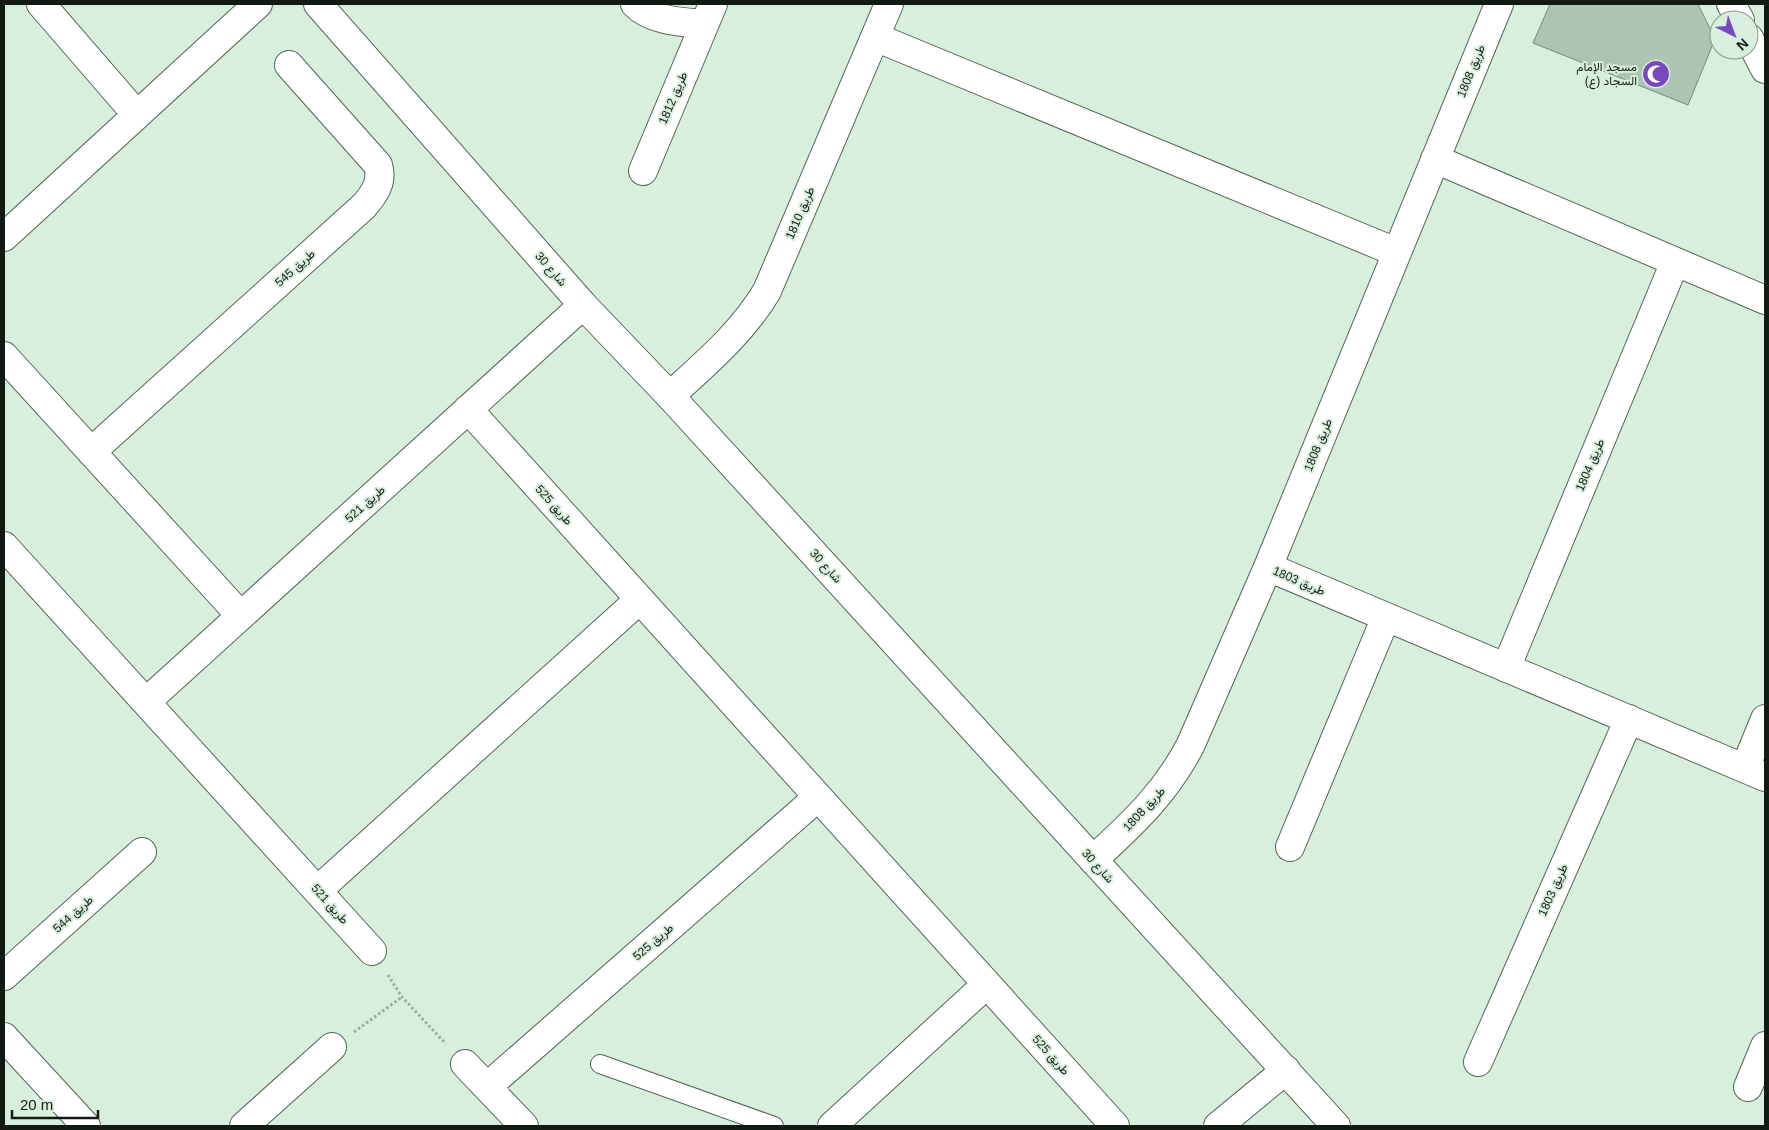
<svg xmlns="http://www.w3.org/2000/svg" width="1769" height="1130" viewBox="0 0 1769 1130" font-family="Helvetica,Vazirmatn,sans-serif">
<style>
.building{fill:#aec4b3;stroke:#758979}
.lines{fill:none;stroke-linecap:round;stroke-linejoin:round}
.lane-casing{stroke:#526556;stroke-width:20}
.street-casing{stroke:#526556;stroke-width:30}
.secondary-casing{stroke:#526556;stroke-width:30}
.path{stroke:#9aac9e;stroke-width:3;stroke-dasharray:2.5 2.5;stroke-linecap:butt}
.lane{stroke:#fff;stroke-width:18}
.street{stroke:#fff;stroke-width:28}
.secondary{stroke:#fff;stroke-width:28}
.labels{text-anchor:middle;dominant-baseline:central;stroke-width:4;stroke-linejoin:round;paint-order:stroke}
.poi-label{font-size:12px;fill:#121a14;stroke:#d9efdd;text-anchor:end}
.street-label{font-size:12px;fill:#121a14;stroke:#d9efdd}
</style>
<rect width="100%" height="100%" fill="#d9efdd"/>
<!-- building -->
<path class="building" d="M1550 4H1698L1715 39 1688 105 1533 43Z"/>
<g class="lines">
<!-- lane casing -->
<g class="lane-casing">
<path id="lane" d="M600 1064 774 1126"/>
</g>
<!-- street casing -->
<g class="street-casing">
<path id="street" d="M41 4 137 115
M635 4C652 21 681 22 704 24
M1731 4 1740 20
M875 37 1396 252
M1749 38 1765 69
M1435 159 1765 300
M643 171 713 4
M4 237 258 4
M4 356 241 616
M670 396C706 363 742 333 767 291L889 4
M468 409 1115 1126
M91 452 364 206C375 193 383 182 378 165L289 65
M4 546 372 951
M1268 567 1765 777
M1506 668 1675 262
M146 702 583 305
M1745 768 1765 719
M1290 847 1386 617
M1093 860C1133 823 1166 793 1191 744L1268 567 1499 4
M318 890 639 600
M4 976 142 852
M4 1037 86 1126
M1478 1062 1629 719
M465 1064 524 1126
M488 1086 818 797
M1748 1087 1765 1046
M244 1126 332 1047
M832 1126 987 984
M1218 1126 1286 1070"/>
</g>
<!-- secondary casing -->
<g class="secondary-casing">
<path id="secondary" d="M318 4 583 305 670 396 1336 1126"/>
</g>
<!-- path -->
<path class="path" d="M388 975 402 997 446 1044
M354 1032 402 997"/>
<!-- lane -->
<use href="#lane" class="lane"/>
<!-- street -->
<use href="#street" class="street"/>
<!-- secondary -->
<use href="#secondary" class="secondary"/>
</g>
<!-- icons -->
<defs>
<g id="mosque-disc" transform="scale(1.4375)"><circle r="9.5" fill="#7a47be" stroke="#d9efdd"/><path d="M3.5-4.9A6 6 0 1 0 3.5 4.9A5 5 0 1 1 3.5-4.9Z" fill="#fff"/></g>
</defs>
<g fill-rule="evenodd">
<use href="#mosque-disc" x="1656" y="74"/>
</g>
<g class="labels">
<!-- poi labels -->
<g class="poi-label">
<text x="1637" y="67">مسجد الإمام<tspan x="1637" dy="14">السجاد (ع)</tspan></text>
</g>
<!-- street labels -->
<g class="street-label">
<text transform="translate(1471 71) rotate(-68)">طريق 1808</text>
<text transform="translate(673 98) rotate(-67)">طريق 1812</text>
<text transform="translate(800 213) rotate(-67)">طريق 1810</text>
<text transform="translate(295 268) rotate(-42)">طريق 545</text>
<text transform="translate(551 269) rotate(49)">شارع 30</text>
<text transform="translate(1318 445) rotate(-68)">طريق 1808</text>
<text transform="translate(1590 465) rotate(-67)">طريق 1804</text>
<text transform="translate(365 504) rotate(-42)">طريق 521</text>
<text transform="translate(554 505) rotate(48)">طريق 525</text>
<text transform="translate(826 566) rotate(48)">شارع 30</text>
<text transform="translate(1299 581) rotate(23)">طريق 1803</text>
<text transform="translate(1144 809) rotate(-47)">طريق 1808</text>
<text transform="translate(1098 866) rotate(48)">شارع 30</text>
<text transform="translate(1553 890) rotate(-66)">طريق 1803</text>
<text transform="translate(330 904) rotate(48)">طريق 521</text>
<text transform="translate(73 914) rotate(-42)">طريق 544</text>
<text transform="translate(653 942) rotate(-41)">طريق 525</text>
<text transform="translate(1051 1055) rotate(48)">طريق 525</text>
</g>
</g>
<!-- border -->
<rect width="1769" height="1130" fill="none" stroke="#121a14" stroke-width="10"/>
<!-- north arrow -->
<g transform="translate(1734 35) rotate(138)"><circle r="24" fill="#d9efdd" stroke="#899a8d"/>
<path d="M0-4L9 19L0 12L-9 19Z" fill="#7a47be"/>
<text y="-8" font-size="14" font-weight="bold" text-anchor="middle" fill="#121a14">N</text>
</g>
<!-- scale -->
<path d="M12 1110v8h86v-8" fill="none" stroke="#121a14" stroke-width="2.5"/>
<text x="20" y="1110" font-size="15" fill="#121a14" stroke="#d9efdd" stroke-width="4" paint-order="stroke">20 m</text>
</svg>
